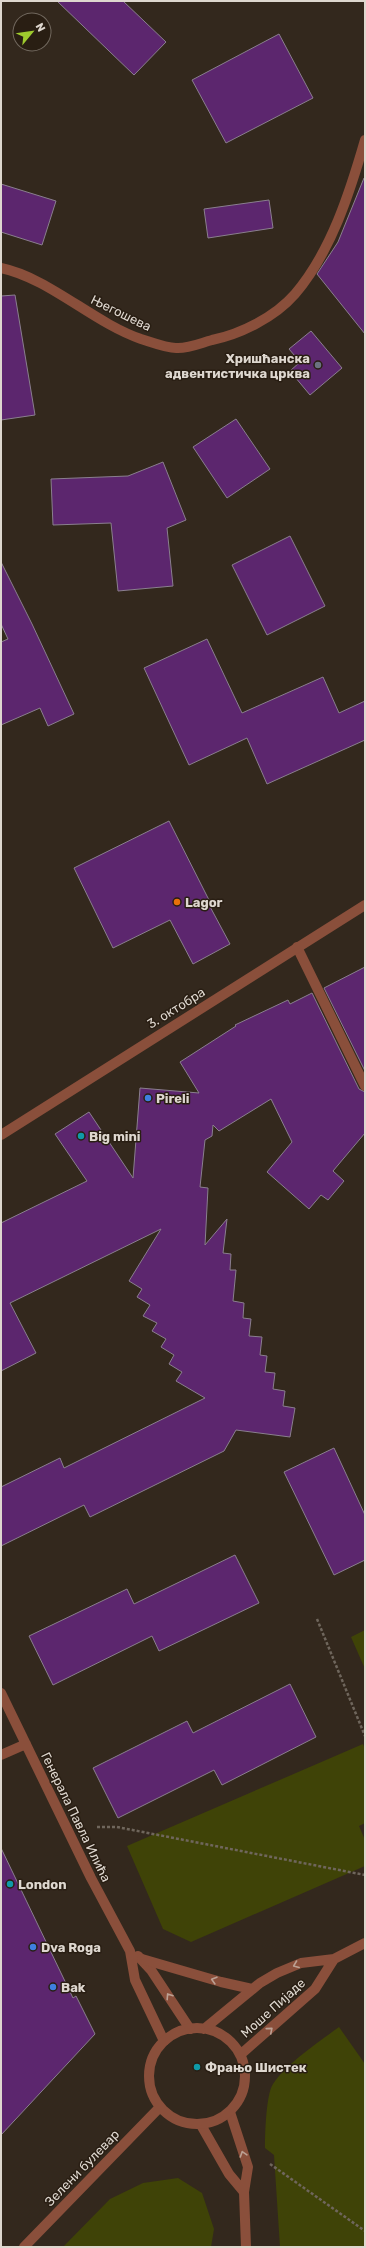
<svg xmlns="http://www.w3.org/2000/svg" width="366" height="2248" viewBox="0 0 366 2248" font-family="Rubik,sans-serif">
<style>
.green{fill:#3f4307}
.building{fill:#5c266e;stroke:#8a7f8e}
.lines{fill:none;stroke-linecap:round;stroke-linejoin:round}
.path{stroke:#6f665c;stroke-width:2.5;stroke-dasharray:3 2;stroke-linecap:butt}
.service{stroke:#8a4f3b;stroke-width:10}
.minor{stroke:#8a4f3b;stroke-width:10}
.tertiary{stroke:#8a4f3b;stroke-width:10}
.oneway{stroke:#bca194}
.worship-dot{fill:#6b7280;stroke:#291e13;stroke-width:1.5}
.food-dot{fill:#e8710a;stroke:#291e13;stroke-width:1.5}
.shop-dot{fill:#3f7fe0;stroke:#291e13;stroke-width:1.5}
.culture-dot{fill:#0f9aa8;stroke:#291e13;stroke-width:1.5}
.labels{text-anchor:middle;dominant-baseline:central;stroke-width:3;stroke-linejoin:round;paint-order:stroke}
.street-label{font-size:13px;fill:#ded7cf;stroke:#291e13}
.poi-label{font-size:13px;font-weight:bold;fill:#ded7cf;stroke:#291e13;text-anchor:start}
</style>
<rect width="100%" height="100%" fill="#33281d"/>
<!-- green -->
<path class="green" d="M365 1630V1669L351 1637Z
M363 1744 365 1749V1823L359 1826 365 1840V1866L191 1942 163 1929 127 1846Z
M339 2027 365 2064V2247H280L274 2155 265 2148C265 2135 266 2094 273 2084 286 2064 320 2041 339 2027Z
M178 2178 202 2193 214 2229 211 2247H63L110 2199 143 2183Z"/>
<!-- building -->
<path class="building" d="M57 1H123L166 42 134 75Z
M279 34 313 98 226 143 192 80Z
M364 178H365V334L317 274 338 242Z
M1 184 56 201 42 245 1 232Z
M269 200 273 228 208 238 204 209Z
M15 295 35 415 1 420V296Z
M311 331 342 368 310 395 290 371 300 362 289 349Z
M236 419 270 469 227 498 193 447Z
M163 462 186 520 167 528 173 586 118 591 111 523 53 525 51 479 128 476Z
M290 536 325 606 267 635 232 565Z
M1 562 32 624 74 714 48 726 40 708 1 725V642L8 639 1 624Z
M207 639 242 713 323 677 339 713 365 701V740L267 784 247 738 189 765 144 668Z
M169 821 209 900 207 901 230 944 193 964 170 920 113 948 74 868Z
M365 967V1071L324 988Z
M312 993 359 1089 365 1092V1133L333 1171 344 1181 328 1200 321 1195 309 1209 267 1172 292 1142 271 1099 219 1131 213 1125 212 1136 205 1140 200 1187 208 1188 205 1245 227 1219 223 1253 231 1254 230 1270H236L233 1301 244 1303 243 1318 251 1319 249 1336 262 1337 260 1355 267 1356 265 1372 275 1373 273 1389 285 1391 283 1406 295 1408 290 1437 236 1430 224 1451 90 1517 84 1505 1 1546V1487L60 1458 64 1468 205 1398 176 1381 182 1372 169 1364 174 1355 161 1347 166 1339 152 1331 157 1323 143 1316 150 1305 137 1297 142 1289 129 1281 161 1229 10 1303 36 1353 1 1371V1223L87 1181 55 1134 89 1112 133 1178 140 1088 199 1093 180 1062 236 1026 235 1025 288 1000 290 1004Z
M334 1448 365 1515V1560L334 1575 284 1472Z
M235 1555 259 1603 159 1651 152 1636 53 1685 29 1636 127 1589 134 1604Z
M290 1684 316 1737 222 1785 214 1770 118 1818 93 1768 187 1721 193 1733Z
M1 1848 73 1998 76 1996 95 2034 1 2135Z"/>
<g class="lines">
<!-- path -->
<path class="path" d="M317 1619 365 1736
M97 1827H117L365 1875
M270 2164 365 2231"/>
<!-- service -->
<path class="service" d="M297 947 365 1086"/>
<!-- minor -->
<path class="minor" d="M1 268C49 278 94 323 141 339 151 342 166 348 176 348 187 349 201 343 212 340 241 334 275 317 295 294 331 252 350 192 365 140
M1 1135 365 905
M1 1693 91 1878 130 1951 135 1980 164 2041
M1 1755 26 1744
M138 1956 151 1970 190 2029
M230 2112 248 2167 244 2192 246 2247
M201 2125 229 2174 244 2192"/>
<!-- tertiary -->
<path class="tertiary" d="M142 1959 221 1982 252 1989
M149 2076a48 48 0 1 1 96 0a48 48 0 1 1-96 0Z
M204 2029 260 1983 277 1973 301 1963 334 1959 365 1943
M240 2055 315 1989 334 1959
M24 2247 160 2107"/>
</g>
<!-- one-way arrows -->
<defs><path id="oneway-chevron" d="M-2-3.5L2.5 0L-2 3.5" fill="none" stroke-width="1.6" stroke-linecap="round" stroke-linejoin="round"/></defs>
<g class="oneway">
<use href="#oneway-chevron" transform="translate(296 1965) rotate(159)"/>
<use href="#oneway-chevron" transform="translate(214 1980) rotate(-164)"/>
<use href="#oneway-chevron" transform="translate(169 1996) rotate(-123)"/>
<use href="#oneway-chevron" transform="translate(270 2030) rotate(-40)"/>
<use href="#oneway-chevron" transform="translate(243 2154) rotate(-108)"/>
</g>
<!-- markers -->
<circle class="worship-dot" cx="318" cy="365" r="4"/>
<circle class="food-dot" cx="177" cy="902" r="4"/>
<g class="shop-dot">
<circle cx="148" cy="1098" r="4"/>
<circle cx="33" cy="1947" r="4"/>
<circle cx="53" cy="1987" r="4"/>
</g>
<g class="culture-dot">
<circle cx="81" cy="1136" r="4"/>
<circle cx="10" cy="1884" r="4"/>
<circle cx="197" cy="2067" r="4"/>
</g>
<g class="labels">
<!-- street labels -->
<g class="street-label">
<text transform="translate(121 313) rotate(26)">Његошева</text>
<text transform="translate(176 1008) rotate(-32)">3. октобра</text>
<text transform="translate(76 1817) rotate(64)">Генерала Павла Илића</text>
<text transform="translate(273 2008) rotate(-42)">Моше Пијаде</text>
<text transform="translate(82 2168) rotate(-46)">Зелени булевар</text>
</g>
<!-- poi labels -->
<g class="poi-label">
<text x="310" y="358" text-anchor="end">Хришћанска<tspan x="310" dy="15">адвентистичка црква</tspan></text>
<text x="185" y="902">Lagor</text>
<text x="156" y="1098">Pireli</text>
<text x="89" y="1136">Big mini</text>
<text x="18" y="1884">London</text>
<text x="41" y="1947">Dva Roga</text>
<text x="61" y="1987">Bak</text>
<text x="205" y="2067">Фрањо Шистек</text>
</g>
</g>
<!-- border -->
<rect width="366" height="2248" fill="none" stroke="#ded7cf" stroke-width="4"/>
<!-- north arrow -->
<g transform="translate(32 32) rotate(61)"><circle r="19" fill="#291e13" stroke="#71685e"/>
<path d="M0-3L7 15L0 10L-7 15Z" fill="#9eca2e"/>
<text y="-6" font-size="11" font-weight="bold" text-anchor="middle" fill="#ded7cf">N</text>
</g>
</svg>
